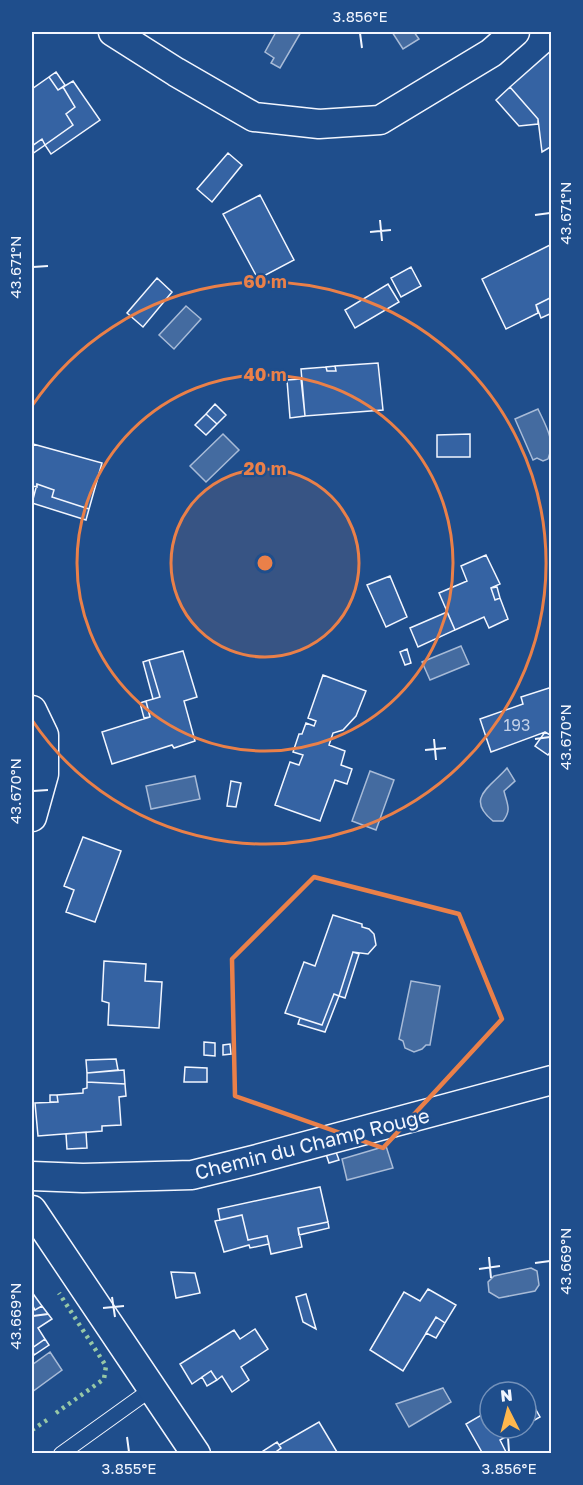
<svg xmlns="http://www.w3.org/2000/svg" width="583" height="1485" viewBox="0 0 583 1485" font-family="'Golos Text',sans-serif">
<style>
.water{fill:#446ba0;stroke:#a8bbd7;stroke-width:1.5}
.building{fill:#3563a3;stroke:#f2f6ff;stroke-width:1.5}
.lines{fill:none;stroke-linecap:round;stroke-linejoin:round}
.service-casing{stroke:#f2f6ff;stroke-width:16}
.minor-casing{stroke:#f2f6ff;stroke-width:31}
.service{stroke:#1f4e8c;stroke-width:14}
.minor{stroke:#1f4e8c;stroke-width:28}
.hedge{stroke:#97c8a6;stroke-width:4.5;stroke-dasharray:3 4.5;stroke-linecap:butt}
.marked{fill:none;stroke:#ea8049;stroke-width:4.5;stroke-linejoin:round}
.ticks{fill:none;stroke:#f2f6ff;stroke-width:2}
.ring{fill:none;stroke:#ea8049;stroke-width:3}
.labels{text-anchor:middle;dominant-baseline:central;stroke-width:4.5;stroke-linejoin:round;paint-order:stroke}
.number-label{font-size:16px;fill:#c3d1e8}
.street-label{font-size:20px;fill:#f2f6ff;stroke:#1f4e8c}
.centre{fill:#ea8049;stroke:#1f4e8c;stroke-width:3}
.ring-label{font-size:18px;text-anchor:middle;font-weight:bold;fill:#ea8049;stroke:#1f4e8c;stroke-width:4.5;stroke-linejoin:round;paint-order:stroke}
.neatline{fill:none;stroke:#f2f6ff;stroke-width:2}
.ticks-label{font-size:15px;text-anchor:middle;fill:#f2f6ff}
</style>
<rect width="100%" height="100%" fill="#1f4e8c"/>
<!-- water -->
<path class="water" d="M276 32H301L280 68 271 63 274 58 265 52Z
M392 32H414L419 39 403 49Z
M186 306 201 319 174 349 159 335Z
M538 409C546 426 556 442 548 459L543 461 537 458 533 460 515 419Z
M223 434 239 450 206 482 190 466Z
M461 646 469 664 430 680 422 662Z
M507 768 515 781 504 791C507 804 512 810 503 821H493C464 798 492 786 507 768Z
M370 771 394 780 376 830 352 821Z
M195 776 200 799 151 809 146 786Z
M411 981 440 986 430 1045H426L422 1049 414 1052 405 1048 403 1041 399 1039Z
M386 1146 393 1168 347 1180 342 1159Z
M531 1268 537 1271 539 1285 535 1291 499 1298 489 1292 488 1282 494 1276Z
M50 1352 62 1370 32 1392V1365Z
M443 1388 451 1402 409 1427 396 1404Z"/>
<!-- building -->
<path class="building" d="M552 50V146L542 152 538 119 510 87Z
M56 72 65 85 58 90 49 77Z
M49 77 58 90 63 87 75 107 66 114 73 125 45 145 42 139 32 146V89Z
M73 81 100 120 51 154 45 145 73 125 66 114 75 107 63 87Z
M510 87 538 119V124L519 126 496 100Z
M42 139 45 145 32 154V146Z
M228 153 242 165 212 202 197 189Z
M260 195 294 260 258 279 223 214Z
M552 244V297L536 305 538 313 506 329 482 279Z
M411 267 421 286 401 297 391 278Z
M157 278 172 292 143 327 127 313Z
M388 284 399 302 355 328 345 310Z
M552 297V313L541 318 536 305Z
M378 363 383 410 305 416 301 369 326 367 327 371H336L335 366Z
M335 366 336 371H327L326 367Z
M301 379 305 416 290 418 287 380Z
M215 404 226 415 217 424 206 414Z
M206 414 217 424 206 435 195 425Z
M470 434V457H437V435Z
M33 444 102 463 89 509 52 497 54 490 37 484V487L32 486Z
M37 484 54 490 52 497 89 509 86 520 32 503Z
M486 555 500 584 491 588 495 600 500 598 508 619 489 628 484 617 455 630 439 593 467 581 461 566Z
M390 576 407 617 386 627 367 585Z
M497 587 500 598 495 600 491 588Z
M447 612 455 630 418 647 410 628Z
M407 649 411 663 405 665 400 652Z
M183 651 197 697 184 701 195 741 174 748 172 745 112 764 102 732 150 717 146 701 160 697 149 660Z
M149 660 160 697 153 699 143 662Z
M323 675 366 691 356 716 343 730 333 733 329 745 345 751 341 765 352 769 347 784 335 780 320 821 275 805 290 762 299 765 303 755 293 752 299 734H302L306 723 314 726 316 721 308 718Z
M552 687V736L545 732 491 752 480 719 523 704 521 697Z
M146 701 150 717 144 718 140 703Z
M545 732 552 736V750L548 755 535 746Z
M231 781 241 783 236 807 227 806Z
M83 837 121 851 95 922 66 912 74 890 64 886Z
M333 915 362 924V927L369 929 374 934 376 945 368 954 353 952 339 996 334 994 322 1025 285 1013 304 962 315 966Z
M353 952 359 954 345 998 339 996Z
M104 961 146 964 145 981 162 982 159 1028 108 1025 109 1003 102 1001Z
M334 994 339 996 325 1032 298 1024 300 1018 322 1025Z
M204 1042 215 1043V1056L204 1055Z
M230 1044 231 1054 223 1055V1045Z
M116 1059 118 1070 87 1073 86 1060Z
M185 1067 207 1068V1082H184Z
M124 1070 125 1084 87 1082V1073Z
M87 1082 125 1084 126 1096 119 1097 121 1125 102 1126V1131L38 1136 35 1103 58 1102 57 1095 83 1093V1089L87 1088Z
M50 1095H57L58 1102H50Z
M86 1132 87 1148 67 1149 66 1134Z
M336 1152 339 1160 329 1163 326 1154Z
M320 1187 328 1222 298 1228 302 1247 271 1254 267 1236 248 1240 242 1215 220 1220 218 1209Z
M242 1215 248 1240 267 1236 269 1244 250 1248 249 1245 224 1252 215 1221Z
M328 1222 329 1228 299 1235 298 1228Z
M171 1272 195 1273 200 1293 176 1298Z
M428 1289 456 1305 445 1323 436 1317 403 1371 370 1350 404 1292 420 1301Z
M306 1294 316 1329 303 1322 296 1297Z
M34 1295 42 1306 35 1310 32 1304V1297Z
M32 1304 35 1310 42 1306 52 1319 38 1328 45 1339 32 1348Z
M436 1317 445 1323 436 1338 426 1333Z
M255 1329 268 1349 241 1367 249 1380 232 1392 222 1376 217 1380 211 1371 192 1384 180 1364 234 1330 240 1339Z
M45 1339 49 1345 34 1355 32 1348Z
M211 1371 217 1380 207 1386 202 1377Z
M526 1392 540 1417 526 1425Z
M490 1410V1428H521L500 1440 507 1454H483L466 1424Z
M319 1422 337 1452 334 1454H273L281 1448 279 1445Z
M277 1442 281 1448 273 1454H264L263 1451Z"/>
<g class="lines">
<!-- service casing -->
<g class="service-casing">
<path id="service" d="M61 1454 153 1388"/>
</g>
<!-- minor casing -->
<g class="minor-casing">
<path id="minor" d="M113 32 176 72 254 117 319 124 380 120 491 53 515 32
M32 710 44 735V774L32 817
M32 1176 83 1178 192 1175 257 1159 552 1080
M32 1210 196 1454"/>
</g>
<!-- service -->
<use href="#service" class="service"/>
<!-- minor -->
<use href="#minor" class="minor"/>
<!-- hedge -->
<path class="hedge" d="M56 1413 104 1379 106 1366 59 1293
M32 1430 47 1420"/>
</g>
<!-- marked area -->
<path class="marked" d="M314 877 459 914 502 1019 383 1148 235 1096 232 959Z"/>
<!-- ticks -->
<path class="ticks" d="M360 33 362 48M535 215 550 213M380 220 382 241M370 232 391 230M33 267 48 266M434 739 436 760M535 739 550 737M425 750 446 748M33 791 48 790M489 1257 491 1278M535 1263 550 1261M479 1269 500 1266M112 1297 115 1317M103 1308 124 1306M33 1316 48 1314M127 1437 129 1452M508 1437 509 1452"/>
<!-- distance rings -->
<circle cx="265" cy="563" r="94" fill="#ea8049" fill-opacity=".12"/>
<g class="ring">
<circle cx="265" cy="563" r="94"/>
<circle cx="265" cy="563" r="188"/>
<path d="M32 406A281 281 0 1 1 32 720"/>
</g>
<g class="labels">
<!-- number labels -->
<g class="number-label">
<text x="517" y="725">193</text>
</g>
<!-- street labels -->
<g class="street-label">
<text transform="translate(312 1143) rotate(-14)">Chemin du Champ Rouge</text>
</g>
</g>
<circle cx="265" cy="563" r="9" class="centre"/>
<g class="ring-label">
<text x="265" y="288">60 m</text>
<text x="265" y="381">40 m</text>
<text x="265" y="475">20 m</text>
</g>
<!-- border -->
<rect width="583" height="1485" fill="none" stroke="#1f4e8c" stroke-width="66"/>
<!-- north arrow -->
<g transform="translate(508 1410) rotate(354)"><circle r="28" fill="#1f4e8c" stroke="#7391ba" stroke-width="1.5"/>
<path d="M0-4.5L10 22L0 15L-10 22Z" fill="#ffb74d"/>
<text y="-9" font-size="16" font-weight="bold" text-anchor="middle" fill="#f2f6ff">N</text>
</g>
<rect x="33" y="33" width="517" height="1419" class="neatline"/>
<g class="ticks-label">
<text x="360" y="22">3.856°E</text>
<text transform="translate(566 213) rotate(-90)" y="5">43.671°N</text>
<text transform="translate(16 267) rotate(-90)" y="5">43.671°N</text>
<text transform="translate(566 737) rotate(-90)" y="5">43.670°N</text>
<text transform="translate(16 791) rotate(-90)" y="5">43.670°N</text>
<text transform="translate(566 1261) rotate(-90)" y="5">43.669°N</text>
<text transform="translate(16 1316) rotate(-90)" y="5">43.669°N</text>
<text x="129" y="1474">3.855°E</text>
<text x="509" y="1474">3.856°E</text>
</g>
</svg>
